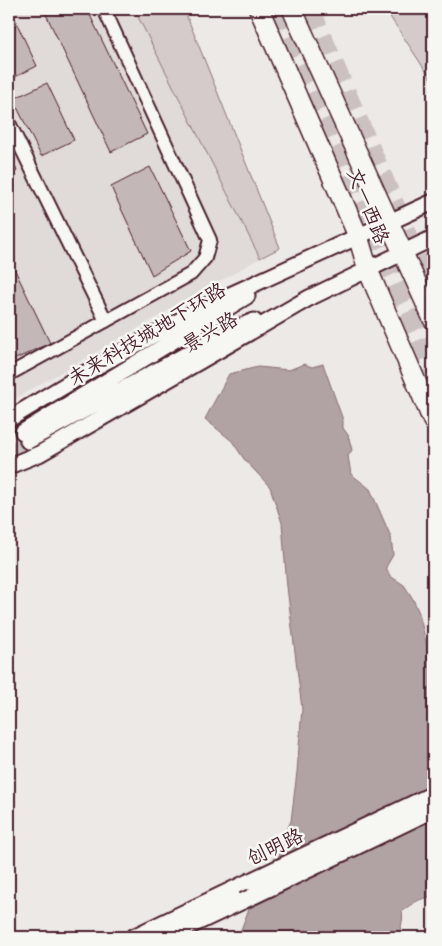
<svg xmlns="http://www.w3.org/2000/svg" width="442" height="946" viewBox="0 0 442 946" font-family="Caveat,'LXGW WenKai TC',sans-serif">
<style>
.built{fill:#e0dad8}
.green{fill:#d4cbca;stroke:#8f757a}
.water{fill:#b1a2a3;stroke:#886e73}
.building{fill:#c4b7b7;stroke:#4a1f2b}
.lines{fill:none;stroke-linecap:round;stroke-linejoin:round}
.tertiary-tunnel{stroke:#ccc1c1;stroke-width:15;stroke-dasharray:15 8;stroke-linecap:butt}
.trunk-tunnel{stroke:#ccc1c1;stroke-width:20;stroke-dasharray:20 10;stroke-linecap:butt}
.minor-casing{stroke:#4a1f2b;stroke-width:16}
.tertiary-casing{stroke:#4a1f2b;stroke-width:19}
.primary-casing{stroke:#4a1f2b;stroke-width:22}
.minor{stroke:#f6f6f2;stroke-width:12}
.tertiary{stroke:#f6f6f2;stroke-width:15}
.primary{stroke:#f6f6f2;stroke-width:19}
.tertiary-bridge-casing{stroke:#4a1f2b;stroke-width:19;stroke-linecap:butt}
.tertiary-bridge{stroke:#f6f6f2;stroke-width:15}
.labels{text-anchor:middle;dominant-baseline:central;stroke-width:5;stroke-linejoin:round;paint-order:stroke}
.street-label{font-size:20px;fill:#4a1f2b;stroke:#f6f6f2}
</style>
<rect width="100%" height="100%" fill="#ece9e6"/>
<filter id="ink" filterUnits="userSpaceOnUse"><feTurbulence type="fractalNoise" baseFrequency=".02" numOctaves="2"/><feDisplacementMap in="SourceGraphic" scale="10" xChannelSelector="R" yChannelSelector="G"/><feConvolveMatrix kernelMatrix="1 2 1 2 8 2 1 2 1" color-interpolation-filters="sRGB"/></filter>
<g filter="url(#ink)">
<!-- built -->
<path class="built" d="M9 9H134L260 258 9 402Z"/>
<!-- green -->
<path class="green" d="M134 9H184L280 248 260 258Z
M385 9H433V82Z"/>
<!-- water -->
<path class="water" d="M304 364 312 367 323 364 343 420V428L348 435 352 450 348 456 351 474 370 489 391 537 393 555 386 567 390 576 404 585 413 599 419 613 433 671V899C422 895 411 905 402 911 404 921 400 927 399 937H238L249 909 264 881 291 821 297 772 302 709 287 587 282 523 270 487 244 459 232 441 205 419 229 374 258 367 289 370Z"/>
<!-- building -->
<path class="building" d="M10 9 37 66 9 80V10Z
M46 9H87L147 134 111 152 44 10Z
M47 83 74 140 41 156 13 99Z
M9 153 17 171 9 175Z
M150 167 191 251 152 275 111 187Z
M11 262 50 343 9 362V263Z"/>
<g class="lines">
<!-- tertiary-tunnel -->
<path class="tertiary-tunnel" d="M9 453 28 441"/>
<!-- trunk-tunnel -->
<path class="trunk-tunnel" d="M277 9 433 371
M310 9 433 294"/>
<!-- minor casing -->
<g class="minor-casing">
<path id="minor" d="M9 123 106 321
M9 371 13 372 191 274 205 258 210 240 104 9"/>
</g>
<!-- tertiary casing -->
<g class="tertiary-casing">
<path id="tertiary" d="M9 419 94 368 204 307 433 202
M23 432 247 296
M28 441 231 330 254 321
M9 466 39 454 309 298 433 238
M133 937 248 882
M167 937 243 901"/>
</g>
<!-- primary casing -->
<g class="primary-casing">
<path id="primary" d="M259 9 358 236 368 270 433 421
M292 9 433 319"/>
</g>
<!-- minor -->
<use href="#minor" class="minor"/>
<!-- tertiary -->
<use href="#tertiary" class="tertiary"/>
<!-- primary -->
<use href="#primary" class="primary"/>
<!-- tertiary-bridge casing -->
<g class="tertiary-bridge-casing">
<path id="tertiary-bridge" d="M248 882 433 794
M243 901 433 810"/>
</g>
<!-- tertiary-bridge -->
<use href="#tertiary-bridge" class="tertiary-bridge"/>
</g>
</g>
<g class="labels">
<!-- street labels -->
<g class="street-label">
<text transform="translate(368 206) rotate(68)">文一西路</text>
<text transform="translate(210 332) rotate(-30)">景兴路</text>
<text transform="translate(147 334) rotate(-31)">未来科技城地下环路</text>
<text transform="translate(275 847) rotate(-26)">创明路</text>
</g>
</g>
<!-- margin -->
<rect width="442" height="946" fill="none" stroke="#f6f6f2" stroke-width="30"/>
<rect x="15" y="15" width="412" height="916" fill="none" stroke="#4a1f2b" stroke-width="2" filter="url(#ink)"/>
</svg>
